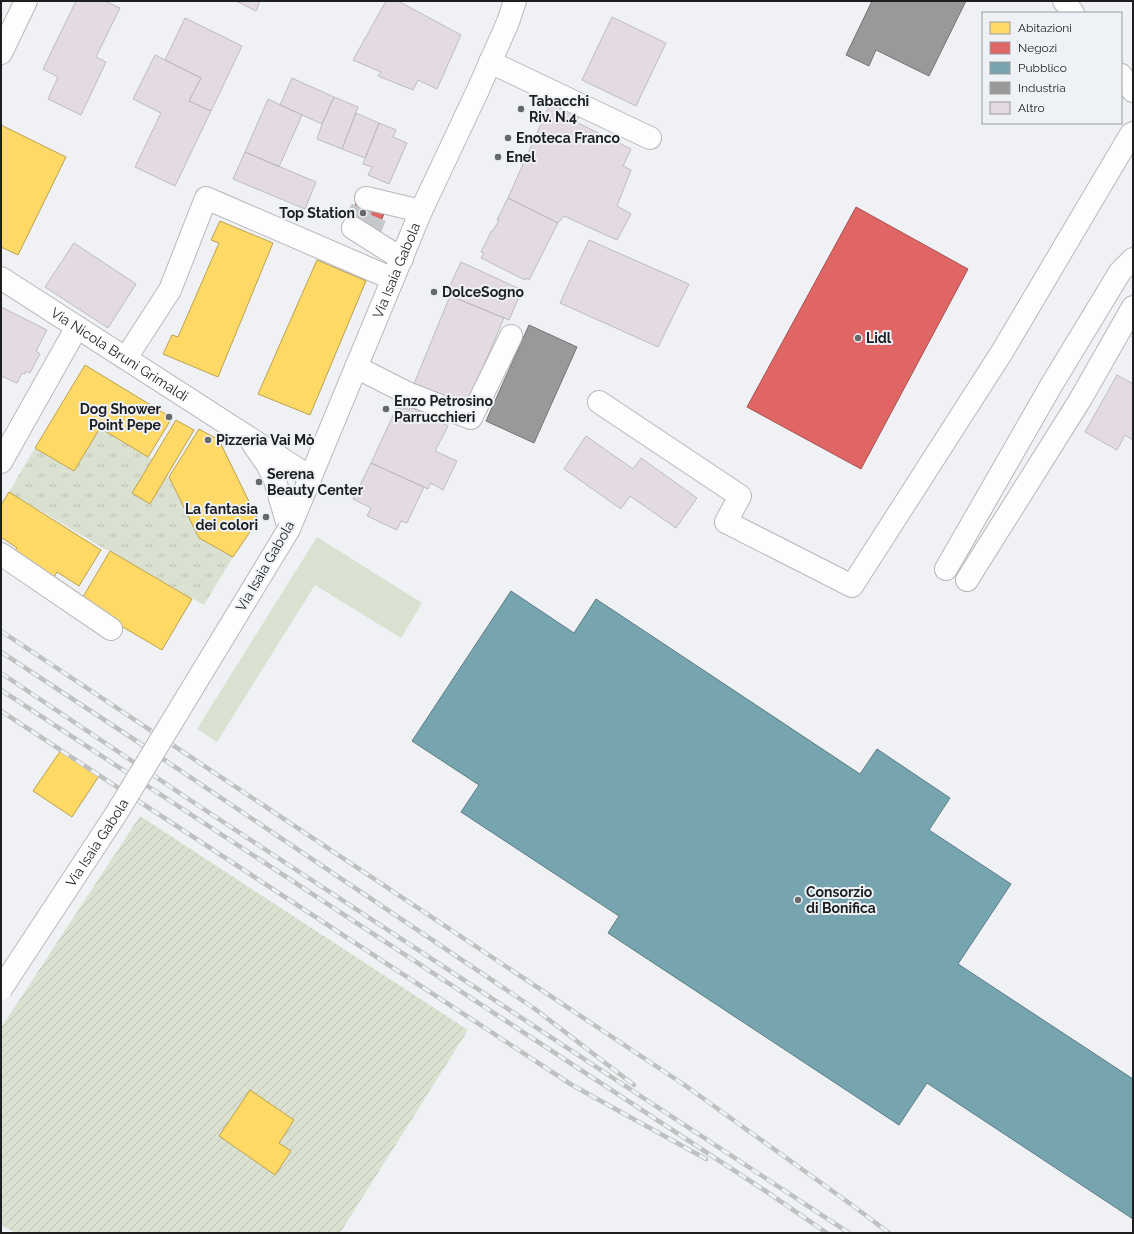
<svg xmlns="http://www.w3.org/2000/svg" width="1134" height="1234" viewBox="0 0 1134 1234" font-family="Raleway,sans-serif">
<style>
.grass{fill:#dbe1d0}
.park{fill:url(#park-tufts)}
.garden{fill:url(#garden-furrows)}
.homes{fill:#ffd966;stroke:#bba151}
.shops{fill:#e06666;stroke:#a65051}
.public{fill:#76a5af;stroke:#5b7c84}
.industry{fill:#999;stroke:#747475}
.building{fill:#e4dae1;stroke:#bcbdbe}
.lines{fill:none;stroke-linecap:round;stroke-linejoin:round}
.minor-tunnel{stroke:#c5c7ca;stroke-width:22;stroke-dasharray:22 11;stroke-linecap:butt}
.minor-casing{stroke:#b7b8bb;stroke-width:24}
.major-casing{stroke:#b7b8bb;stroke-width:24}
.minor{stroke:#fdfdfd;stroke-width:22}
.major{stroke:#fdfdfd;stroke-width:22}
.rail-casing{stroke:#bfc0c0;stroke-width:4.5}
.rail{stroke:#eef1f5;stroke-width:3;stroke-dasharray:9;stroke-linecap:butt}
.minor-bridge-casing{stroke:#b7b8bb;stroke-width:24;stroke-linecap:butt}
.minor-bridge{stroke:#fdfdfd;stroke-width:22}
.poi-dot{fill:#66686a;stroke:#eef1f5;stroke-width:1.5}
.labels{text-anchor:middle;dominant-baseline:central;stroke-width:4;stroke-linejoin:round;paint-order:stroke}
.poi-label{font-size:14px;font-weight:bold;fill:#1d1e20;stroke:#eef1f5;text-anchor:start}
.street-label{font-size:14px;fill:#1d1e20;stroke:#eef1f5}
</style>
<defs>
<pattern id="park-tufts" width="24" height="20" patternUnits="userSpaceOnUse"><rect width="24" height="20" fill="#dbe1d0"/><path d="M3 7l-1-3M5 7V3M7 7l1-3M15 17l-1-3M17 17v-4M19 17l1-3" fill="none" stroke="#bcc1b2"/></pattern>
<pattern id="garden-furrows" width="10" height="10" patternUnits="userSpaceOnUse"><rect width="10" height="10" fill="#dbe1d0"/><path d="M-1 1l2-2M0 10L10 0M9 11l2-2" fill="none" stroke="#bcc1b2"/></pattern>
</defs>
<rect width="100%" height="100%" fill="#eff1f4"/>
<!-- grass -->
<path class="grass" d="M317 537 422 603 401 638 315 585 217 742 197 729Z"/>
<!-- park -->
<path class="park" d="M100 428 152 459 132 493 150 504 166 477H169L199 538 233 557 204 605 110 551 103 548 9 492 35 448 74 471Z"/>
<!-- garden -->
<path class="garden" d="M140 816 468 1030 340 1233H16L1 1225V1028Z"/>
<!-- homes -->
<path class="homes" d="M1 125 66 157 18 255 1 247Z
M220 221 273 243 218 377 163 354 172 335 178 337 219 243 211 240Z
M317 260 366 281 310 415 258 394Z
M85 365 172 418 148 457 100 428 74 471 35 448Z
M176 420 194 430 150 504 132 493Z
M199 429 219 440 258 520 233 557 199 538 169 477Z
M9 492 101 550 79 586 57 572 54 577 14 552 17 548 1 537V505Z
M110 551 192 599 162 650 80 602Z
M61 750 99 776 72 817 33 791Z
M250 1090 294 1120 279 1143 291 1151 275 1175 219 1136Z"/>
<!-- shops -->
<path class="shops" d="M357 201 384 214 375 235 348 222Z
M856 207 968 269 861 469 747 407Z"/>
<!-- public -->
<path class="public" d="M511 591 574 633 596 599 860 774 877 749 950 798 929 830 1011 884 958 964 1133 1079V1219L927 1083 899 1125 608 933 619 916 461 812 479 785 412 741Z"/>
<!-- industry -->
<path class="industry" d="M872 1H966L929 76 876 50 869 66 846 55Z
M529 325 577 347 534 443 486 421Z"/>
<!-- building -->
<path class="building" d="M76 1H105L120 8 96 57 106 62 81 115 48 99 58 77 43 69Z
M236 1H260L256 11Z
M386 1H398L461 35 437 89 418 80 413 90 378 76 381 72 353 60Z
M612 17 666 43 636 106 582 80Z
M185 18 242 46 211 111 189 101 201 78 165 60Z
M155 55 201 78 189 101 211 111 175 186 135 167 161 113 133 99Z
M292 78 334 97 322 124 280 105Z
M334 97 358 107 342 149 317 139 322 124Z
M268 99 302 115 279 167 245 152Z
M550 104 579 116 576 122 631 149 623 166 631 170 617 206 631 214 617 240 564 216 558 223 508 198Z
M356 113 379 123 365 158 342 149Z
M379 123 396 130 393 137 407 143 389 184 368 175 372 167 363 164Z
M245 152 316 182 305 209 233 179Z
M508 198 558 223 529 280 526 278 525 280 481 258 484 253 481 252 492 230 493 231 499 220H497Z
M589 240 689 284 658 347 560 303Z
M74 243 136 284 108 328 45 287Z
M461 262 522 290 509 320 446 294Z
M450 296 504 318 464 412 411 391Z
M1 307 47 330 36 351 40 354 30 373 26 371 25 374 22 373 17 383 1 376Z
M1117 375 1133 384V440L1125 435 1117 450 1085 432Z
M397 407 403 410 404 407 409 410 410 407 448 426 435 451 457 461 443 490 431 483 428 489 371 463Z
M586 436 633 469 641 458 697 498 676 528 630 496 621 509 564 469Z
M371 463 424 487 407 523 401 521 397 530 367 516 371 508 353 499Z"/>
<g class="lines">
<!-- minor-tunnel -->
<path class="minor-tunnel" d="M353 228 366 198
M367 237 382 202"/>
<!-- minor casing -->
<g class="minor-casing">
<g id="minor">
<path d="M1 53 26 1"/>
<path d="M490 62 650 138"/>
<path d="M366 198 421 211"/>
<path d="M353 228 402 259"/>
<path id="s1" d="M1 278 310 477"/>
<path d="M126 358 170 290 206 198 393 279"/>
<path d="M356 367 407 393 471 418 511 336"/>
<path d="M599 402 740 496 726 522 852 586 1002 352 1131 134 1133 133"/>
<path d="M253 444 267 464 274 477 289 529"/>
<path d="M1 462 77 327"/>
<path id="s2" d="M289 529 421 211 478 90 508 22 515 1"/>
<path d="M1 554 111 629"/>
<path d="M946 569 1052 384 1120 272 1133 259"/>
<path d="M967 580 1080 400 1133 307"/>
</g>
</g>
<!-- major casing -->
<g class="major-casing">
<path id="major" d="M1064 1 1073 13
M1121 75 1133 91"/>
</g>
<!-- minor -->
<use href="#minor" class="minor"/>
<!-- major -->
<use href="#major" class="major"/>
<!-- rail casing -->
<g class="rail-casing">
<path id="rail" d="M1 631 686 1086 856 1208 889 1233
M1 652 132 738 535 1009 634 1085
M1 673 199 806 849 1233
M1 690 764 1190 827 1233
M1 711 572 1085 706 1159"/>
</g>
<!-- rail -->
<use href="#rail" class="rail"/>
<!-- minor-bridge casing -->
<g class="minor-bridge-casing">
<g id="minor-bridge">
<path id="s3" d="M1 989 116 814 289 529"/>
</g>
</g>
<!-- minor-bridge -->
<use href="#minor-bridge" class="minor-bridge"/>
</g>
<!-- markers -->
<g class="poi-dot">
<circle cx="521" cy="109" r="4"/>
<circle cx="508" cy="138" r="4"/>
<circle cx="498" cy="157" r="4"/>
<circle cx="363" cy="213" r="4"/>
<circle cx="434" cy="292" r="4"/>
<circle cx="858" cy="338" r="4"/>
<circle cx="386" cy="409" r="4"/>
<circle cx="169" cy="417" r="4"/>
<circle cx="208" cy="440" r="4"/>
<circle cx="259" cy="482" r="4"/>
<circle cx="266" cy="517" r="4"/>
<circle cx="798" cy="900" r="4"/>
</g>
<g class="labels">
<!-- poi labels -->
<g class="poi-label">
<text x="529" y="101">Tabacchi<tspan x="529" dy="16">Riv. N.4</tspan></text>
<text x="516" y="138">Enoteca Franco</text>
<text x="506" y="157">Enel</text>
<text x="355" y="213" text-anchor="end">Top Station</text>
<text x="442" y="292">DolceSogno</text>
<text x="866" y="338">Lidl</text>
<text x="394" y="401">Enzo Petrosino<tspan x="394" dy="16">Parrucchieri</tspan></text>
<text x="161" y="409" text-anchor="end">Dog Shower<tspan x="161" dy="16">Point Pepe</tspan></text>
<text x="216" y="440">Pizzeria Vai Mò</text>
<text x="267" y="474">Serena<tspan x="267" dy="16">Beauty Center</tspan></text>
<text x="258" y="509" text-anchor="end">La fantasia<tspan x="258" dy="16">dei colori</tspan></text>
<text x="806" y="892">Consorzio<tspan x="806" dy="16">di Bonifica</tspan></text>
</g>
<!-- street labels -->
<g class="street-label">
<text stroke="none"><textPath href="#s2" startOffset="280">Via Isaia Gabola</textPath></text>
<text stroke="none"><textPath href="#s1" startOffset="141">Via Nicola Bruni Grimaldi</textPath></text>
<text transform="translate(265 566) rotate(-60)">Via Isaia Gabola</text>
<text stroke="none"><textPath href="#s3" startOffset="175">Via Isaia Gabola</textPath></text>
</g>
</g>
<!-- border -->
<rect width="1134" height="1234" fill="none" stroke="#1d1e20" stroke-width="4"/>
<!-- legend -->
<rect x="982" y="12" width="140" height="112" fill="#eef1f5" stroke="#9a9da0"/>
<rect x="990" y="22" width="20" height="12" fill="#ffd966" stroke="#9a9da0"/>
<text x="1018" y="32" font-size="12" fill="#1d1e20">Abitazioni</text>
<rect x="990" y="42" width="20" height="12" fill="#e06666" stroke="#9a9da0"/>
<text x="1018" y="52" font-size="12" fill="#1d1e20">Negozi</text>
<rect x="990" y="62" width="20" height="12" fill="#76a5af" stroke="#9a9da0"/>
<text x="1018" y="72" font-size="12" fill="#1d1e20">Pubblico</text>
<rect x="990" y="82" width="20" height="12" fill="#999999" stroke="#9a9da0"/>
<text x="1018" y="92" font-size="12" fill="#1d1e20">Industria</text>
<rect x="990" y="102" width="20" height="12" fill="#e4dae1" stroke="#9a9da0"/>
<text x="1018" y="112" font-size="12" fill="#1d1e20">Altro</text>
</svg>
